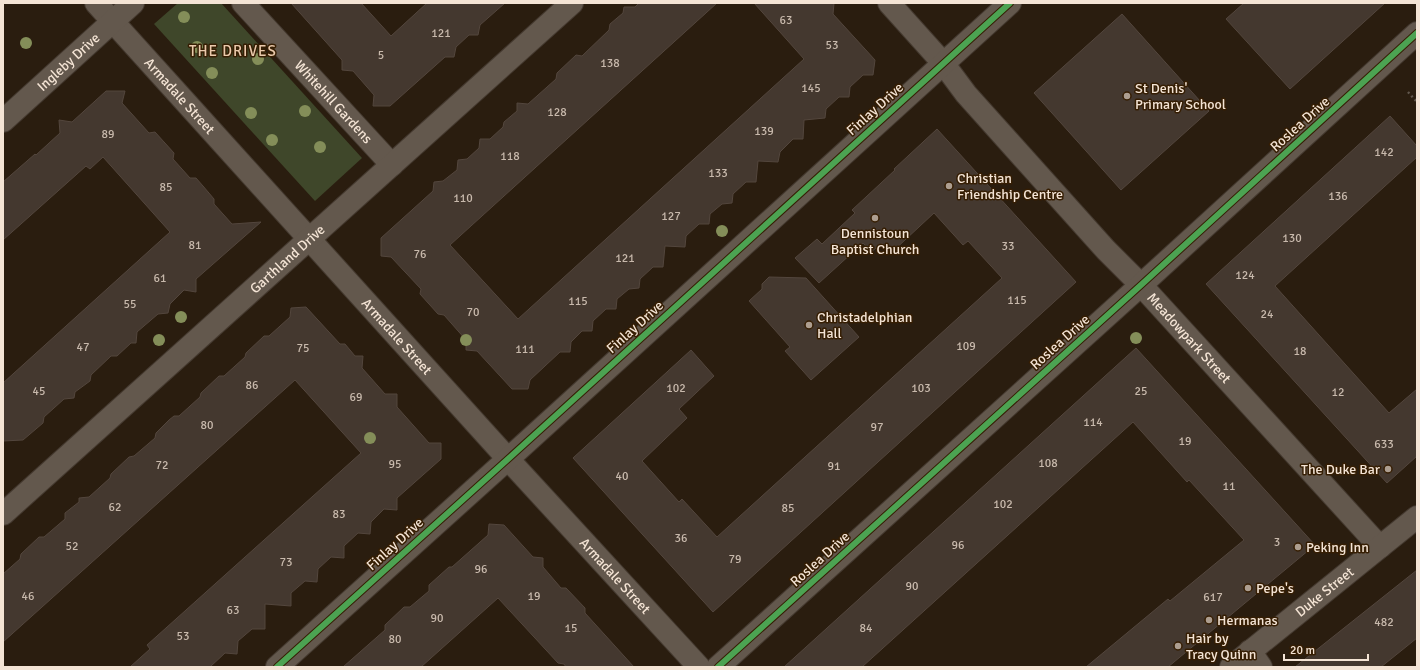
<svg xmlns="http://www.w3.org/2000/svg" width="1420" height="670" viewBox="0 0 1420 670" font-family="Signika,sans-serif">
<style>
.green{fill:#3f472a}
.building{fill:#44382f;stroke:#53463d}
.lines{fill:none;stroke-linecap:round;stroke-linejoin:round}
.minor-casing{stroke:#44392f;stroke-width:24}
.path{stroke:#60564c;stroke-width:2.5;stroke-dasharray:2 3;stroke-linecap:butt}
.minor{stroke:#63584d;stroke-width:22}
.cycleway-casing{stroke:#361e03;stroke-width:8}
.cycleway{stroke:#4ca352;stroke-width:6}
.tree{fill:#848e59}
.poi-dot{fill:#ad9e90;stroke:#361e03;stroke-width:1.5}
.labels{text-anchor:middle;dominant-baseline:central;stroke-width:3;stroke-linejoin:round;paint-order:stroke}
.number-label{font-size:12px;fill:#c8b9ac}
.street-label{font-size:14px;fill:#f4e4d5;stroke:#361e03}
.poi-label{font-size:14px;fill:#f4e4d5;stroke:#361e03;text-anchor:start}
.neighbourhood-label{font-size:15px;letter-spacing:1px;fill:#eacaac;stroke:#361e03}
</style>
<rect width="100%" height="100%" fill="#2a1d0f"/>
<!-- green -->
<path class="green" d="M178 3H221L362 158 315 201 154 24Z"/>
<!-- building -->
<path class="building" d="M291 3H361L391 36 427 3H505L480 25 478 35H469L456 47 454 57H445L390 106H373L374 95 353 71 342 70V60Z
M639 3H717L450 245 518 319 804 59 754 3H834L833 14 875 60 873 75H863L850 87 849 97H839L826 109 825 118 804 120 803 139H793L780 152 778 162 758 161 756 182H746L733 194 732 203 722 204 710 214 709 224H699L686 236 685 247 665 246 663 267H653L640 279 639 288 629 289 617 299 616 309H606L593 321 592 331H582L571 342 570 352H560L530 380 528 389H512L477 351 466 350V340L444 315 438 314 420 294 421 289 391 257 381 256V238L433 191 434 182 443 181 457 170 458 160 467 159 479 148 480 139H490L503 127 504 122 517 111V103L528 104 556 79 557 73 576 55 582 56 609 30 610 24 623 13 624 7H635Z
M1244 3H1385L1290 89 1226 19Z
M1122 14 1209 111 1121 190 1034 93Z
M106 91H125L122 103 149 133 155 132 174 153 173 159 190 178H196L203 186 214 199V204L232 224 261 222 196 279V292L184 290 170 304 168 313 158 314 137 332 136 343H131L117 356H111L91 375 90 381 75 392 74 398 64 399 44 417 43 423 23 440 3 441V383L170 232 103 157 90 169 86 166 3 240V182L35 154 36 155 60 133 59 120 72 122Z
M1390 116 1417 146V157L1275 286 1389 413 1417 389V456L1387 483 1206 284Z
M937 129 1076 282 713 612 573 458 691 350 714 376 679 409 687 418 642 461 679 502 682 499 717 537 1002 278 968 241 963 245 934 213 891 253 882 243 871 252 863 243 819 283 795 258 817 239 822 244 855 213 852 210 895 170 894 169Z
M769 277 806 278 859 337 811 380 785 351 790 347 749 301 762 289V284Z
M306 307 340 344H345L355 356H363L362 368 385 394H397V407L429 443H441V459L397 498V510L384 509 371 522 370 534 358 533 344 546V558L331 557 318 569 317 582 305 581 291 593V606L265 604V629H252L238 641 237 654 225 653 210 667H130L150 649 147 645 361 453 295 380 3 642V574L20 559 21 554 39 537H44L65 519V513L79 502V498L89 497 110 478 111 474 129 457 134 456 155 438 156 433 169 420 174 416H179L200 397 201 393 219 376H224L245 357 246 353 264 336H269L290 317 291 308Z
M1136 348 1315 545 1168 667H1086L1168 599 1170 601 1244 540 1189 480 1187 482 1133 422 862 667H784Z
M489 524 504 525 533 557 543 558V567L561 588H566L585 608V613L634 667H566L564 664 558 663 498 598 421 667H343L385 630V625L404 607H410L429 591V585L449 567H452L488 535Z
M1417 570V638L1381 667H1295Z"/>
<g class="lines">
<!-- minor casing -->
<g class="minor-casing">
<g id="minor">
<path id="s1" d="M96 3 508 459 699 667"/>
<path id="s2" d="M243 3 392 165"/>
<path id="s3" d="M889 3 943 63 966 94 1106 250 1141 285 1380 547"/>
<path id="s4" d="M3 121 133 3"/>
<path id="s5" d="M3 514 572 3"/>
<path d="M1250 651 1261 667"/>
<path d="M277 667 508 459 1010 3"/>
<path d="M718 667 1141 285 1417 33"/>
<path id="s6" d="M1231 667 1417 517"/>
</g>
</g>
<!-- path -->
<path class="path" d="M1408 92 1417 102"/>
<!-- minor -->
<use href="#minor" class="minor"/>
<!-- cycleway casing -->
<g class="cycleway-casing">
<path id="cycleway" d="M277 667 508 459 1010 3
M718 667 1141 285 1417 33"/>
</g>
<!-- cycleway -->
<use href="#cycleway" class="cycleway"/>
</g>
<!-- trees -->
<g class="tree">
<circle cx="184" cy="17" r="6"/>
<circle cx="26" cy="43" r="6"/>
<circle cx="197" cy="47" r="6"/>
<circle cx="258" cy="59" r="6"/>
<circle cx="212" cy="73" r="6"/>
<circle cx="305" cy="111" r="6"/>
<circle cx="251" cy="113" r="6"/>
<circle cx="272" cy="140" r="6"/>
<circle cx="320" cy="147" r="6"/>
<circle cx="722" cy="231" r="6"/>
<circle cx="181" cy="317" r="6"/>
<circle cx="1136" cy="338" r="6"/>
<circle cx="159" cy="340" r="6"/>
<circle cx="466" cy="340" r="6"/>
<circle cx="370" cy="438" r="6"/>
</g>
<!-- markers -->
<g class="poi-dot">
<circle cx="1127" cy="96" r="4"/>
<circle cx="949" cy="186" r="4"/>
<circle cx="875" cy="218" r="4"/>
<circle cx="809" cy="325" r="4"/>
<circle cx="1388" cy="469" r="4"/>
<circle cx="1298" cy="547" r="4"/>
<circle cx="1248" cy="588" r="4"/>
<circle cx="1209" cy="620" r="4"/>
<circle cx="1178" cy="646" r="4"/>
</g>
<g class="labels">
<!-- number labels -->
<g class="number-label">
<text x="786" y="20">63</text>
<text x="441" y="33">121</text>
<text x="832" y="45">53</text>
<text x="381" y="55">5</text>
<text x="610" y="63">138</text>
<text x="811" y="88">145</text>
<text x="557" y="112">128</text>
<text x="764" y="131">139</text>
<text x="108" y="134">89</text>
<text x="1384" y="152">142</text>
<text x="510" y="156">118</text>
<text x="718" y="173">133</text>
<text x="166" y="187">85</text>
<text x="1338" y="196">136</text>
<text x="463" y="198">110</text>
<text x="671" y="216">127</text>
<text x="1292" y="238">130</text>
<text x="195" y="245">81</text>
<text x="1008" y="246">33</text>
<text x="420" y="254">76</text>
<text x="625" y="258">121</text>
<text x="1245" y="275">124</text>
<text x="160" y="278">61</text>
<text x="1017" y="300">115</text>
<text x="578" y="301">115</text>
<text x="130" y="304">55</text>
<text x="473" y="312">70</text>
<text x="1267" y="314">24</text>
<text x="966" y="346">109</text>
<text x="83" y="347">47</text>
<text x="303" y="348">75</text>
<text x="525" y="349">111</text>
<text x="1300" y="351">18</text>
<text x="252" y="385">86</text>
<text x="676" y="388">102</text>
<text x="921" y="388">103</text>
<text x="39" y="391">45</text>
<text x="1141" y="391">25</text>
<text x="1338" y="392">12</text>
<text x="356" y="397">69</text>
<text x="1093" y="422">114</text>
<text x="207" y="425">80</text>
<text x="877" y="427">97</text>
<text x="1185" y="441">19</text>
<text x="1384" y="444">633</text>
<text x="1048" y="463">108</text>
<text x="395" y="464">95</text>
<text x="162" y="465">72</text>
<text x="834" y="466">91</text>
<text x="622" y="476">40</text>
<text x="1229" y="486">11</text>
<text x="1003" y="504">102</text>
<text x="115" y="507">62</text>
<text x="788" y="508">85</text>
<text x="339" y="514">83</text>
<text x="681" y="538">36</text>
<text x="1277" y="542">3</text>
<text x="958" y="545">96</text>
<text x="72" y="546">52</text>
<text x="735" y="559">79</text>
<text x="286" y="562">73</text>
<text x="481" y="569">96</text>
<text x="912" y="586">90</text>
<text x="28" y="596">46</text>
<text x="534" y="596">19</text>
<text x="1213" y="597">617</text>
<text x="233" y="610">63</text>
<text x="437" y="618">90</text>
<text x="1384" y="622">482</text>
<text x="571" y="628">15</text>
<text x="866" y="628">84</text>
<text x="183" y="636">53</text>
<text x="395" y="639">80</text>
</g>
<!-- street labels -->
<g class="street-label">
<text stroke="none"><textPath href="#s4" startOffset="88">Ingleby Drive</textPath></text>
<text stroke="none"><textPath href="#s1" startOffset="125">Armadale Street</textPath></text>
<text stroke="none"><textPath href="#s2" startOffset="134">Whitehill Gardens</textPath></text>
<text transform="translate(875 109) rotate(-42)">Finlay Drive</text>
<text transform="translate(1300 124) rotate(-42)">Roslea Drive</text>
<text stroke="none"><textPath href="#s5" startOffset="382">Garthland Drive</textPath></text>
<text transform="translate(635 327) rotate(-42)">Finlay Drive</text>
<text stroke="none"><textPath href="#s1" startOffset="449">Armadale Street</textPath></text>
<text stroke="none"><textPath href="#s3" startOffset="450">Meadowpark Street</textPath></text>
<text transform="translate(1060 342) rotate(-42)">Roslea Drive</text>
<text transform="translate(395 544) rotate(-42)">Finlay Drive</text>
<text transform="translate(820 559) rotate(-42)">Roslea Drive</text>
<text stroke="none"><textPath href="#s1" startOffset="773">Armadale Street</textPath></text>
<text stroke="none"><textPath href="#s6" startOffset="120">Duke Street</textPath></text>
</g>
<!-- poi labels -->
<g class="poi-label">
<text x="1135" y="88">St Denis'<tspan x="1135" dy="16">Primary School</tspan></text>
<text x="957" y="178">Christian<tspan x="957" dy="16">Friendship Centre</tspan></text>
<text x="875" y="233" text-anchor="middle">Dennistoun<tspan x="875" dy="16">Baptist Church</tspan></text>
<text x="817" y="317">Christadelphian<tspan x="817" dy="16">Hall</tspan></text>
<text x="1380" y="469" text-anchor="end">The Duke Bar</text>
<text x="1306" y="547">Peking Inn</text>
<text x="1256" y="588">Pepe's</text>
<text x="1217" y="620">Hermanas</text>
<text x="1186" y="638">Hair by<tspan x="1186" dy="16">Tracy Quinn</tspan></text>
</g>
<!-- neighbourhood labels -->
<g class="neighbourhood-label">
<text x="233" y="51">THE DRIVES</text>
</g>
</g>
<!-- border -->
<rect width="1420" height="670" fill="none" stroke="#f4e4d5" stroke-width="8"/>
<!-- scale -->
<path d="M1284 654v6h84v-6" fill="none" stroke="#f4e4d5" stroke-width="2"/>
<text x="1290" y="654" font-size="12" fill="#f4e4d5" stroke="#361e03" stroke-width="3" paint-order="stroke">20 m</text>
</svg>
